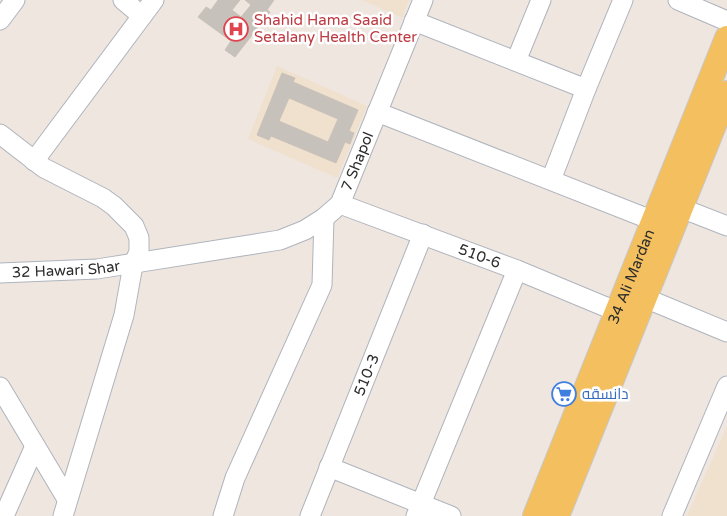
<svg xmlns="http://www.w3.org/2000/svg" width="727" height="516" viewBox="0 0 727 516" font-family="'Varela Round',Cairo,sans-serif">
<style>
.education{fill:#f0e1cf}
.building{fill:#c7c1bb;stroke:#cac2b9;fill-rule:evenodd}
.lines{fill:none;stroke-linecap:round;stroke-linejoin:round}
.minor-casing{stroke:#afb4bd;stroke-width:21}
.major-casing{stroke:#c8c8c8;stroke-width:26}
.minor{stroke:#fff;stroke-width:19}
.major{stroke:#f3bf5f;stroke-width:24}
.labels{text-anchor:middle;dominant-baseline:central;stroke-width:5;stroke-linejoin:round;paint-order:stroke}
.health-label{font-size:15px;fill:#be3a42;stroke:#fff;text-anchor:start}
.street-label{font-size:15px;fill:#2d2d2d;stroke:#fff}
.shop-label{font-size:15px;fill:#366cbe;stroke:#fff;text-anchor:start}
</style>
<rect width="100%" height="100%" fill="#eee6df"/>
<!-- education -->
<path class="education" d="M362 0H409L402 18Z
M277 66 367 106 337 178 248 139Z
M727 426V516H687Z"/>
<!-- building -->
<path class="building" d="M218 0H240L232 10 241 17 251 5 245 0H274L267 10 270 12 235 57 225 50 231 41 198 17 206 7 211 10Z
M282 73 295 78 293 82 358 110 349 131 354 133 350 144 345 142 336 163 271 136 269 140 257 135ZM289 98 338 119 328 142 279 121Z"/>
<g class="lines">
<!-- minor casing -->
<g class="minor-casing">
<g id="minor">
<path d="M123 0 142 16"/>
<path d="M678 0 727 21"/>
<path d="M0 20 15 0"/>
<path d="M414 21 586 89"/>
<path d="M516 61 541 0"/>
<path d="M377 112 654 221"/>
<path d="M0 134 44 168 103 198 114 206 134 226 139 238V252L133 265 124 315 63 516"/>
<path d="M34 161 154 0"/>
<path d="M551 180 586 89 623 0"/>
<path id="s1" d="M340 204 517 270 618 312"/>
<path d="M681 208 727 226"/>
<path id="s2" d="M0 273 97 269 280 240 305 230 324 218 340 204 423 0"/>
<path d="M645 298 727 332"/>
<path d="M0 387 67 499"/>
<path d="M329 467 451 516"/>
<path d="M4 516 35 446"/>
<path d="M223 516 235 478 322 285 324 218"/>
<path id="s3" d="M310 516 423 234"/>
<path d="M416 516 517 270"/>
<path d="M672 516 727 386"/>
</g>
</g>
<!-- major casing -->
<g class="major-casing">
<g id="major">
<path id="s4" d="M535 516 727 38"/>
<path d="M557 516 727 93"/>
</g>
</g>
<!-- minor -->
<use href="#minor" class="minor"/>
<!-- major -->
<use href="#major" class="major"/>
</g>
<!-- icons -->
<defs>
<g id="hospital-ring" transform="scale(1.25)"><circle r="9.5" fill="#fff" stroke="#e0444e" stroke-width="1.5"/><path d="M-5-5h3v3.5h4V-5h3V5h-3V1.5h-4V5h-3Z" fill="#e0444e"/></g>
<g id="supermarket-ring" transform="scale(1.25)"><circle r="9.5" fill="#fff" stroke="#3f7fe0" stroke-width="1.5"/><path d="M-6-5.5h2.5l.6 2H6L4.5 2H-2.5L-4.4-4H-6ZM-1.5 3.2a1.3 1.3 0 1 0 .1 0ZM3 3.2a1.3 1.3 0 1 0 .1 0Z" fill="#3f7fe0"/></g>
</defs>
<g fill-rule="evenodd">
<use href="#hospital-ring" x="236" y="29"/>
<use href="#supermarket-ring" x="564" y="394"/>
</g>
<g class="labels">
<!-- health labels -->
<g class="health-label">
<text x="254" y="20">Shahid Hama Saaid<tspan x="254" dy="17">Setalany Health Center</tspan></text>
</g>
<!-- street labels -->
<g class="street-label">
<text stroke="none"><textPath href="#s2" startOffset="399">7 Shapol</textPath></text>
<text stroke="none"><textPath href="#s1" startOffset="149">510-6</textPath></text>
<text stroke="none"><textPath href="#s2" startOffset="66">32 Hawari Shar</textPath></text>
<text stroke="none"><textPath href="#s4" startOffset="258">34 Ali Mardan</textPath></text>
<text stroke="none"><textPath href="#s3" startOffset="152">510-3</textPath></text>
</g>
<!-- shop labels -->
<g class="shop-label">
<text x="582" y="394">دانسقه</text>
</g>
</g>
</svg>
